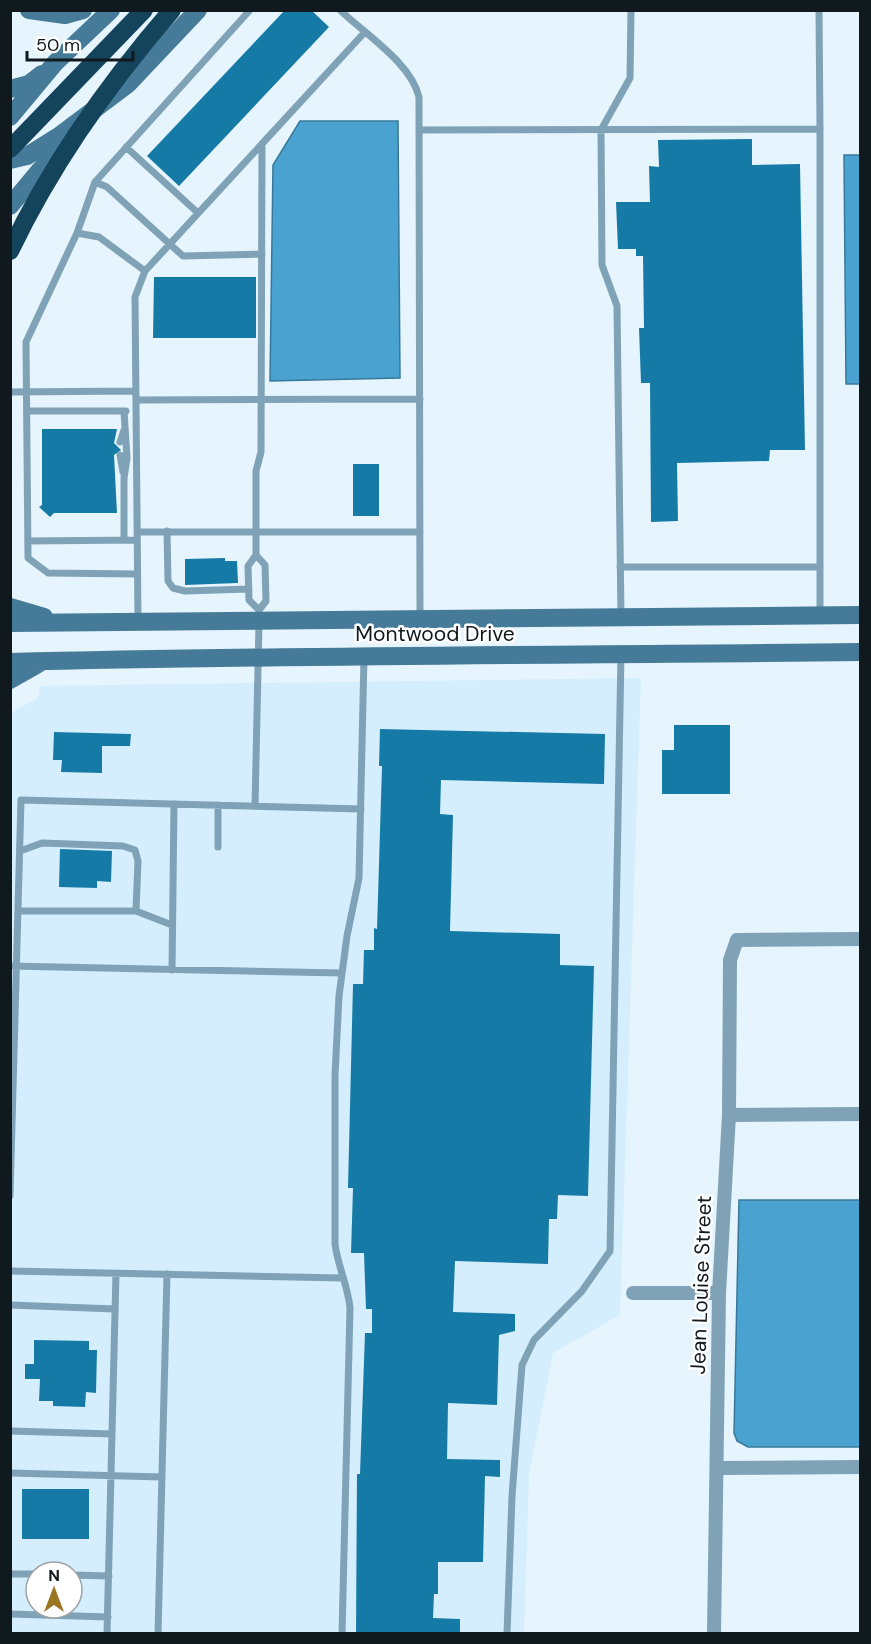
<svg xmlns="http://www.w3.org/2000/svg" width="871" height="1644" viewBox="0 0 871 1644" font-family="'DM Sans',sans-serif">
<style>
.built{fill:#d4eefd;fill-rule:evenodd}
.water{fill:#49a2cf;stroke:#38799a;stroke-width:1.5}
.building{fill:#167aa6}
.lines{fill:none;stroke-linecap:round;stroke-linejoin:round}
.lane{stroke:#7fa2b6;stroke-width:7}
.street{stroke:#7fa2b6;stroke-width:14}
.secondary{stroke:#457b98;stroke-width:18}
.highway{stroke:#14445c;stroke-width:18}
.highway-bridge{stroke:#14445c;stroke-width:18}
.labels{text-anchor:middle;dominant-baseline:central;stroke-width:5;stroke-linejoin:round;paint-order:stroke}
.street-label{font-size:21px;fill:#10191e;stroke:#fff}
</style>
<rect width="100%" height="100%" fill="#e5f4fd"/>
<!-- built -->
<path class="built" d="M641 678 620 1315 553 1353 529 1474 524 1633 11 1634V717L15 710 38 698 40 686ZM36 1572H72V1608H36Z"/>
<!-- water -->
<path class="water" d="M300 121H398L400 378 270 381 273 165Z
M844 155H860V384H846Z
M739 1200H860V1447H748L737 1441 734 1433Z"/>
<!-- building -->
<path class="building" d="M285 10H311L329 27 179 186 147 156Z
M752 139V165L800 164 805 450H770L769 461 677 463 678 521 651 522 650 383H641L639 328H644L643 256H636V249H618L616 202H650L649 166 659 167 658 140Z
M154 277H256V338H153Z
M42 429H117L114 443 121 450 114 455 117 513H54L50 517 39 507 42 505Z
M353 464H379V516H353Z
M225 558V561H237L238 583 185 585V559Z
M674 725H730V794H662V750H674Z
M380 729 605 734 604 784 441 780 440 814 453 815 450 931 560 934V965L594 966 588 1196 558 1195 557 1219H549L548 1264 455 1261 453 1312 515 1314V1331L499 1335 497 1405 448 1403 447 1459 500 1460V1477L485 1476 483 1562H438V1594H434L433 1618 460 1619V1634H356L357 1474H360L365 1333H372V1309H366L364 1253H351L353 1188H348L353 984H363L364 950H374V928L377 929 382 766H379Z
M54 732 131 734 130 746H102V773L61 772 62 760H53Z
M60 849 112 851 111 882 97 881V888L59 887Z
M34 1340 89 1341V1350H97L96 1393 86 1392 85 1407 53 1406V1401H39L40 1379H25V1364H34Z
M22 1489H89V1539H22Z"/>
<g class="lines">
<!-- lane -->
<path class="lane" d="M340 10C366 35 411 63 419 97L420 617
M819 10 820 129
M419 130 820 129V614
M126 147 198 213
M95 182 107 187 183 256 262 254
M77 233 99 237 145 271
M10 392 136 391
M136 400 420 399
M27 411H126
M124 411 127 458 124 478V540
M120 442 124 430
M120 455 123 472
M167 531 168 581 173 588 185 591 249 589
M137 532H420
M28 541 137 540
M256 555 265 565 266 601 259 610 249 600 248 566 256 555V471L261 452 262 144
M620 567H820
M137 574 48 573 28 558 26 342 77 233 95 182 250 10
M621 617 617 306 602 265 601 130 630 78 631 10
M138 619 135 297 145 271 364 33
M255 806 259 623
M218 847V805
M20 851 42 843 123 846 135 850 138 861 136 911
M18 911H136L172 925
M10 966 342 973
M172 970 174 804
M10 1196 21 800 361 809
M10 1271 343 1278
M10 1305 115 1309
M10 1431 112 1434
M10 1473 162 1477
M10 1574H36
M72 1575 109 1576
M10 1614 108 1617
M107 1634 116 1273
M158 1634 167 1274
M342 1634 350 1308C348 1286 338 1267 335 1244V1075L339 996 347 936 359 878 364 657
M507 1634 512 1496 522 1365 534 1340 582 1291 610 1251 621 654"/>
<!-- street -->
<path class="street" d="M729 1115 860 1114
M633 1293H719
M718 1468 860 1467
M714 1634 719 1293 729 1115 730 960 737 940 860 939"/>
<!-- secondary -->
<path class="secondary" d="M29 10 65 15 83 10
M10 89 29 84 42 74
M10 117 55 63 111 10
M10 160 27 156 59 136 128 84 198 10
M10 206 40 170 65 145
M10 607 44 617
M10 623 860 615
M10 662C294 655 577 655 860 652
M10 680 40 663"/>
<!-- highway -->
<path class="highway" d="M10 149 144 10"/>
<!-- highway-bridge -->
<path class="highway-bridge" d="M10 251C52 163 108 84 172 10"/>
</g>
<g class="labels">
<!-- street labels -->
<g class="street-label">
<text x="435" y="634">Montwood Drive</text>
<text transform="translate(701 1285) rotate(-88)">Jean Louise Street</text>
</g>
</g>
<!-- border -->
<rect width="871" height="1644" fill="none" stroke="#10191e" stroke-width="24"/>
<!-- north arrow -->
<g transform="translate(54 1590)"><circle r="28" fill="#ffffff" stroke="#9fa3a5" stroke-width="1.5"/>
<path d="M0-4.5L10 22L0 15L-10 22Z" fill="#9b7622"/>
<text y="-9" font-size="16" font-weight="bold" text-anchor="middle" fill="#10191e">N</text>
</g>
<!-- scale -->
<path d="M27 51v9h106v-9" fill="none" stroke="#10191e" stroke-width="3"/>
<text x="36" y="51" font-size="18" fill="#10191e" stroke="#ffffff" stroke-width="4.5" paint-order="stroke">50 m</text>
</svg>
